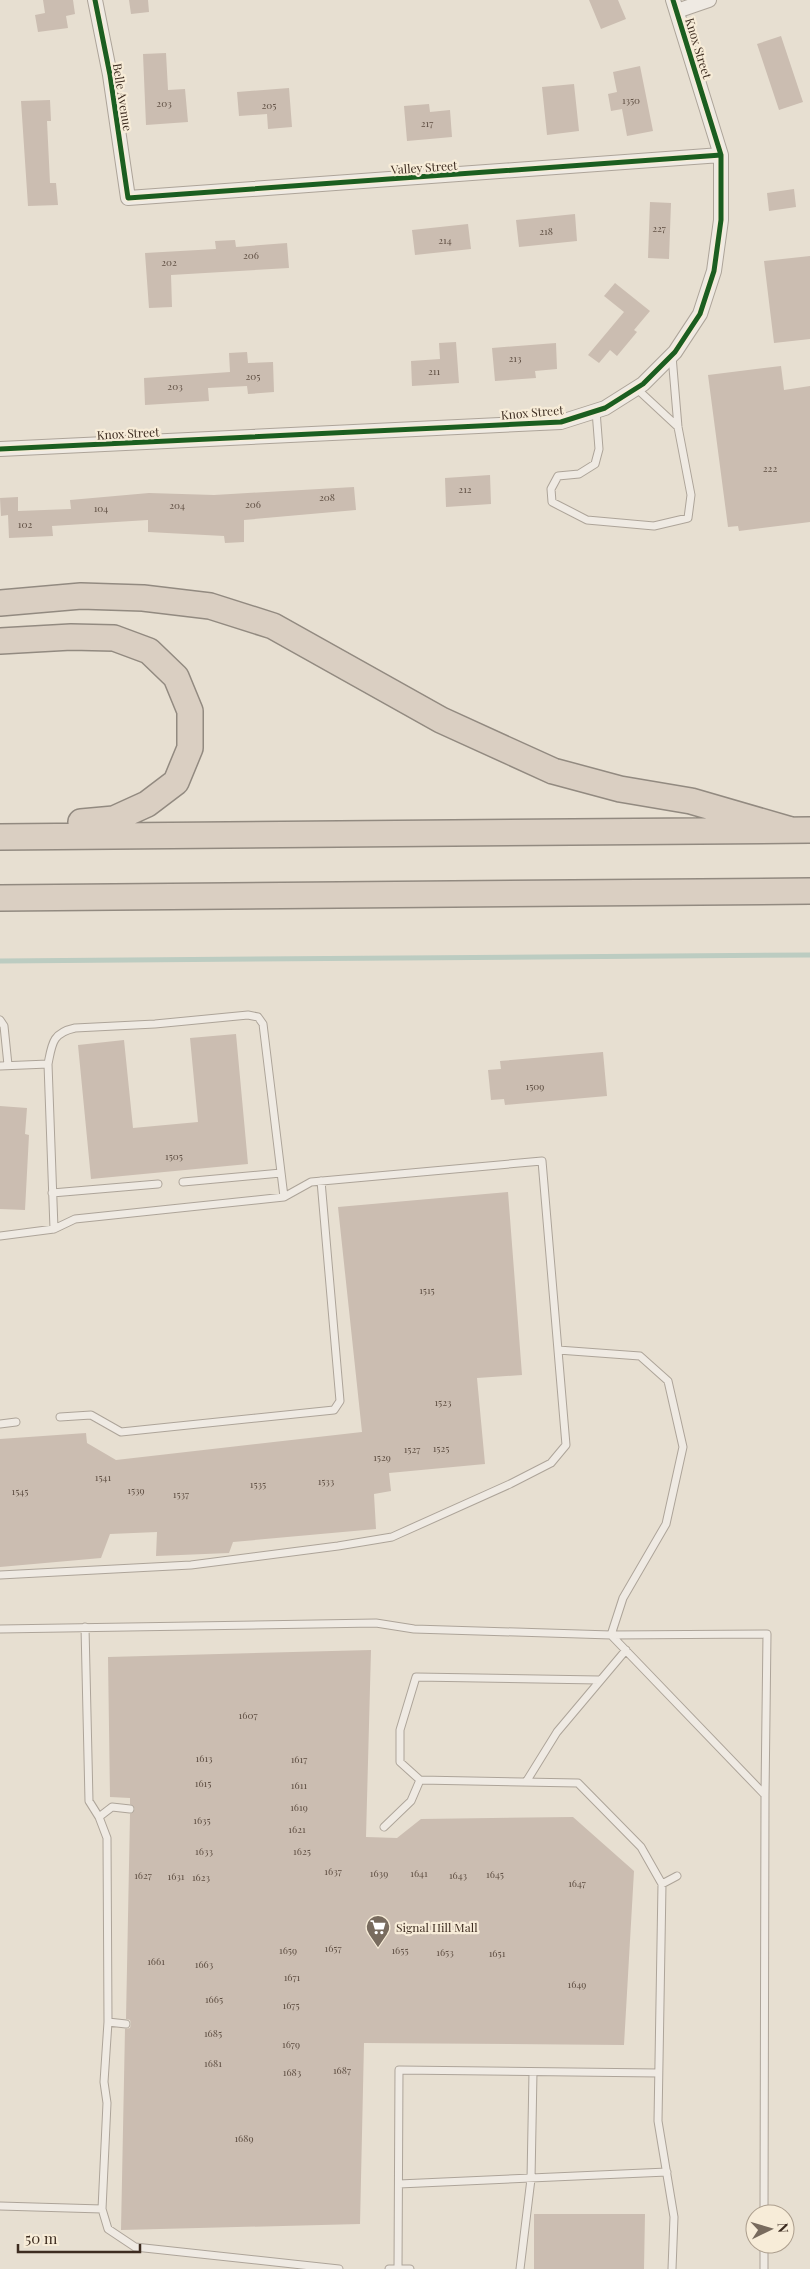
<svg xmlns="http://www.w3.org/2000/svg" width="810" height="2269" viewBox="0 0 810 2269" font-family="'Playfair Display',serif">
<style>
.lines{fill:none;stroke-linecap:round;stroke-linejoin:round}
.stream{stroke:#bcccc1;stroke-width:5}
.building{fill:#cbbdb1}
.lane-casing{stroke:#ada499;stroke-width:9}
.street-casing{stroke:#ada499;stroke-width:16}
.highway-casing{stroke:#928a80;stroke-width:28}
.lane{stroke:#efeae3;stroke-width:7}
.street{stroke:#efeae3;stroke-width:14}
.highway{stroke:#dacfc2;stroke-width:25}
.cycleway-casing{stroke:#f7ecd8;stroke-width:8}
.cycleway{stroke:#1b5e20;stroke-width:5}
.labels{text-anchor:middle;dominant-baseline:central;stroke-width:4.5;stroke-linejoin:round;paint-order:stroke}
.number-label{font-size:10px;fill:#605044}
.street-label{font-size:12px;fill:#3d2c20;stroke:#f7ecd8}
.poi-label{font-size:12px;fill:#3d2c20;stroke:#f7ecd8;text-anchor:start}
</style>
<rect width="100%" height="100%" fill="#e7dfd1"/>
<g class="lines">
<!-- stream -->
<path class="stream" d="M0 961 810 955"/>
</g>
<!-- building -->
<path class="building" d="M43 0H73L75 14 66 16 68 28 38 32 35 15 45 13Z
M129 0H148L149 12 131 14Z
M589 0H618L626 19 601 29Z
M781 36 803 102 779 110 757 44Z
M166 53 168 90 185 89 188 122 146 125 143 54Z
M640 66 653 131 627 136 622 109 611 111 608 94 617 92 613 72Z
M574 84 579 131 547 135 542 87Z
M289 88 292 127 268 129 267 114 239 116 237 92Z
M50 100 51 121H47L50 183H56L58 205 28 206 21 101Z
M429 104 430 112 450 110 452 137 407 141 404 106Z
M794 189 796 207 769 211 767 193Z
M650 202 671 203 669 259 648 258Z
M575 214 577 241 519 247 516 220Z
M468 224 471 249 415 255 412 230Z
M235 240 236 247 287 243 289 268 171 275 172 307 149 308 145 253 216 249 215 241Z
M810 256V339L774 343 764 261Z
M615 283 650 311 634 330 637 332 617 356 610 350 599 363 588 355 624 312 604 296Z
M456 342 459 383 412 386 411 361 440 359 439 343Z
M556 343 557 369 535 371 536 378 495 381 492 348Z
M247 352 248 363 273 362 274 392 248 394 247 386 208 388 209 401 145 405 144 378 230 372 229 353Z
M781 366 784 390 810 386V522L739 531 738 526 728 527 708 375Z
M490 475 491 504 446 507 445 478Z
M354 487 356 510 244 520V542L225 543 224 536 148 532V520L52 526 53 536 9 538 8 515 1 516 0 498 18 497V511L71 509 70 500 149 493 214 495Z
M236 1034 248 1164 91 1179 78 1045 124 1040 133 1128 198 1122 190 1038Z
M603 1052 607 1096 505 1105 504 1099 491 1100 488 1070 501 1069 500 1061Z
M0 1106 27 1108 25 1134 29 1135 25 1210 0 1209Z
M508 1192 522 1375 477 1378 485 1464 389 1473 391 1491 374 1494 376 1529 233 1542 229 1553 156 1556 157 1532 110 1534 101 1558 0 1567V1439L86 1433 87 1443 116 1460 362 1432 338 1207Z
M371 1650 366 1837 397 1838 421 1819 573 1817 634 1871 624 2045 364 2043 360 2224 121 2230 125 2029 130 2028 131 2024 130 2020 126 2019 130 1814 135 1809 130 1804V1798L110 1797 108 1657Z
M534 2214H645L644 2269H534Z"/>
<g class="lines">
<!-- lane casing -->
<g class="lane-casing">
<path id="lane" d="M636 388 678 427
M596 411 599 449 595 464 579 474 558 476 551 489 552 502 587 520 654 526 688 518 691 495 678 427 672 356
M0 1020 4 1026 8 1065
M48 1064C52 1044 52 1033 75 1028L155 1024 248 1015 258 1017 263 1024 284 1197
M0 1066 48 1064 54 1229 0 1236
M183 1182 281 1173
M52 1193 158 1184
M558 1350 640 1356 668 1381 683 1447 666 1524 623 1598 611 1635 765 1795 764 2214
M60 1417 91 1415 121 1432 334 1410 340 1401 321 1181
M0 1424 16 1422
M0 1575 191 1565 338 1546 392 1537 510 1484 551 1463 566 1445 542 1161 311 1182 284 1197 75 1219 54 1229
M85 1627 89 1801 99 1817 107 1838 108 2022 104 2082 107 2103 102 2209
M0 1629 376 1623 414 1629 611 1635 767 1634 765 1795
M599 1680 416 1677 400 1730V1762L420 1780 578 1783 641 1847 662 1884 658 2121 674 2217 672 2269
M526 1782 557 1732 626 1650
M99 1817 112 1807 130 1809
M384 1827 411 1801 420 1780
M662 1884 677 1876
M108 2022 126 2024
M399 2184 667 2172
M0 2206 102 2209 108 2229 135 2247 339 2269
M764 2244V2269
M389 2269H410
M398 2269 399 2070 658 2073
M520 2269 531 2179 533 2072"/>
</g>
<!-- street casing -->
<g class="street-casing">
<path id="street" d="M95 0 110 75 128 198 721 155
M677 11 709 0
M0 449 561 422 605 408 643 384 675 352 700 314 714 271 721 220V155L673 0"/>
</g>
<!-- highway casing -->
<g class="highway-casing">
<path id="highway" d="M0 603 81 596 143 598 210 606 273 626 441 720 553 771 620 789 691 801 791 830
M0 641 71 637 114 638 149 651 176 677 190 711V748L176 782 147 804 114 819 81 822
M0 837 810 830
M0 898 810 891"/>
</g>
<!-- lane -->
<use href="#lane" class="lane"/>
<!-- street -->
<use href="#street" class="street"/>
<!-- highway -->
<use href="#highway" class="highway"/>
<!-- cycleway casing -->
<g class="cycleway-casing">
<path id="cycleway" d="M95 0 110 75 128 198 721 155
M0 449 561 422 605 408 643 384 675 352 700 314 714 271 721 220V155L673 0"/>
</g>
<!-- cycleway -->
<use href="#cycleway" class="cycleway"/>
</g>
<!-- icons -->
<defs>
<g id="supermarket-pin" transform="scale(1.25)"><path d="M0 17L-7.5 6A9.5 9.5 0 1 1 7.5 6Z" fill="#786b5e" stroke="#f7ecd8"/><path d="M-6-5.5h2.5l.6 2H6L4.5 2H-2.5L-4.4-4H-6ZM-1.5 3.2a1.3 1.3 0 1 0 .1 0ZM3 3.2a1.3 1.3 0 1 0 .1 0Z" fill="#fff"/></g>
</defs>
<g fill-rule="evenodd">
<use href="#supermarket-pin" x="378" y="1927"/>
</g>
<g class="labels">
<!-- number labels -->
<g class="number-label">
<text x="631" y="100">1350</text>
<text x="164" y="103">203</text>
<text x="269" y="105">205</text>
<text x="427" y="123">217</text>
<text x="659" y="228">227</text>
<text x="546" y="231">218</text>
<text x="445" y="240">214</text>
<text x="251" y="255">206</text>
<text x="169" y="262">202</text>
<text x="515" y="358">213</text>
<text x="434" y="371">211</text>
<text x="253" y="376">205</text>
<text x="175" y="386">203</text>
<text x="770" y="468">222</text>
<text x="465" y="489">212</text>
<text x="327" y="497">208</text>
<text x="253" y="504">206</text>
<text x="177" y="505">204</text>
<text x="101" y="508">104</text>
<text x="25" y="524">102</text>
<text x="535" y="1086">1509</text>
<text x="174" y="1156">1505</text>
<text x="427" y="1290">1515</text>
<text x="443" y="1402">1523</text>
<text x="441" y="1448">1525</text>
<text x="412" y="1449">1527</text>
<text x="382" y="1457">1529</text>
<text x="103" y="1477">1541</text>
<text x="326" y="1481">1533</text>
<text x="258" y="1484">1535</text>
<text x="136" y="1490">1539</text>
<text x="20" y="1491">1545</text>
<text x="181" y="1494">1537</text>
<text x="248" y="1715">1607</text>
<text x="204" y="1758">1613</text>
<text x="299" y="1759">1617</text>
<text x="203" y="1783">1615</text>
<text x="299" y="1785">1611</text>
<text x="299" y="1807">1619</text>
<text x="202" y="1820">1635</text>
<text x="297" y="1829">1621</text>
<text x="204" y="1851">1633</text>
<text x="302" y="1851">1625</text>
<text x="333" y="1871">1637</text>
<text x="379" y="1873">1639</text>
<text x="419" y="1873">1641</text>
<text x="495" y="1874">1645</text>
<text x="143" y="1875">1627</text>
<text x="458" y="1875">1643</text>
<text x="176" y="1876">1631</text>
<text x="201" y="1877">1623</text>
<text x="577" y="1883">1647</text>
<text x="333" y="1948">1657</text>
<text x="288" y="1950">1659</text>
<text x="400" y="1950">1655</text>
<text x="445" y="1952">1653</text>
<text x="497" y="1953">1651</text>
<text x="156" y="1961">1661</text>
<text x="204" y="1964">1663</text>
<text x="292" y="1977">1671</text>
<text x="577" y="1984">1649</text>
<text x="214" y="1999">1665</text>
<text x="291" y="2005">1675</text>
<text x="213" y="2033">1685</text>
<text x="291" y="2044">1679</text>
<text x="213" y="2063">1681</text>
<text x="342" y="2070">1687</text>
<text x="292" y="2072">1683</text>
<text x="244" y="2138">1689</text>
</g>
<!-- street labels -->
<g class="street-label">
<text transform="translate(699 48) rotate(73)">Knox Street</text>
<text transform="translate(123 97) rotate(81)">Belle Avenue</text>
<text transform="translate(424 167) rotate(-4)">Valley Street</text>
<text transform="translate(532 412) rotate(-5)">Knox Street</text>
<text transform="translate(128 433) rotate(-3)">Knox Street</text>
</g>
<!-- poi labels -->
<g class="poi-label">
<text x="396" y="1927">Signal Hill Mall</text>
</g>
</g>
<!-- north arrow -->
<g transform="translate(770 2229) rotate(85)"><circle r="24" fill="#f7ecd8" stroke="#ad9f8e"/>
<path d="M0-4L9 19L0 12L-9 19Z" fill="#786b5e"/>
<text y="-8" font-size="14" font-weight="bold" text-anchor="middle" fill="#3d2c20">N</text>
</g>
<!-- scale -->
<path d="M18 2244v8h122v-8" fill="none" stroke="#3d2c20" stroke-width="2.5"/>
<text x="25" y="2244" font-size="15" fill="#3d2c20" stroke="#f7ecd8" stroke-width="4" paint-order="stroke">50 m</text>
</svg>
